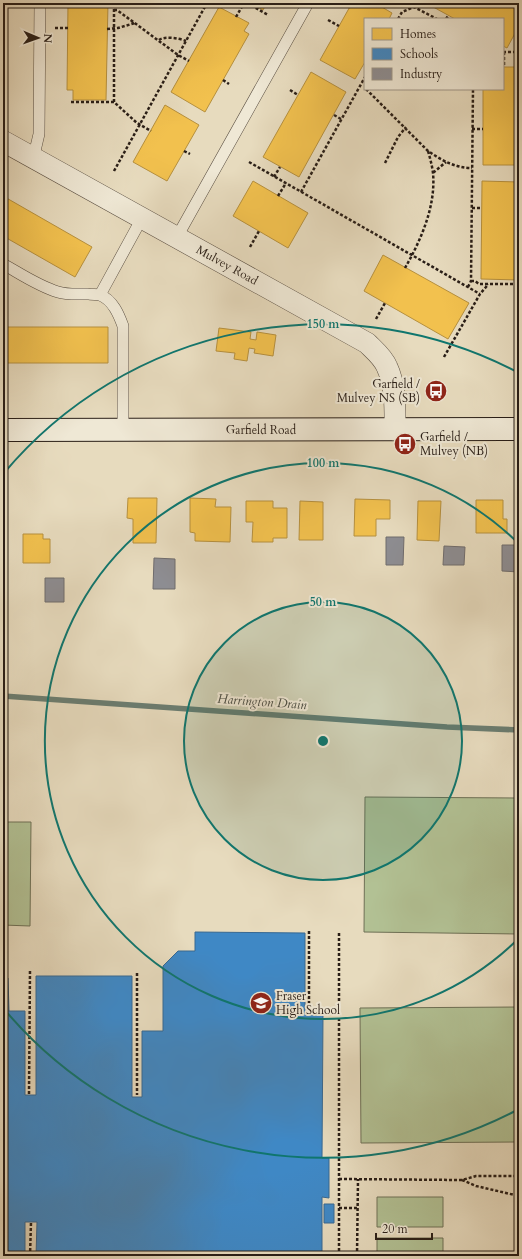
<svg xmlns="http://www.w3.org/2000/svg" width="522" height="1259" viewBox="0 0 522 1259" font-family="Cardo,serif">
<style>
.green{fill:#b2c194;stroke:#6e7056}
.homes{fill:#f2c14e;stroke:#b6903e}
.schools{fill:#3f88c5;stroke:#386891}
.industry{fill:#8d8d92;stroke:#6f6c6d}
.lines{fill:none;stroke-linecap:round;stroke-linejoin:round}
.stream{stroke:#6b7d71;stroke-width:5.5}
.lane-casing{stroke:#584d41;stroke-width:12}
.street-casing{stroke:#584d41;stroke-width:22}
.secondary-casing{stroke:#291e17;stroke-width:24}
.path{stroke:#291e17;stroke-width:2.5;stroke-dasharray:3 2;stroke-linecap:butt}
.lane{stroke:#efe8d5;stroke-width:11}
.street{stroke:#efe8d5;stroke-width:21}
.secondary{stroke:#efe8d5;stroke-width:22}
.ring{fill:none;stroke:#0f766e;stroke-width:2}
.labels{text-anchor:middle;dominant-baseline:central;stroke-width:4;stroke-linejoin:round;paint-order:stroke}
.street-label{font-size:12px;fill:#291e17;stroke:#efe8d5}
.poi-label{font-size:12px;fill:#291e17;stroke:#efe8d5;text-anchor:start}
.water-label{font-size:13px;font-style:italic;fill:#4a4d44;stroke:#efe8d5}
.centre{fill:#0f766e;stroke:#efe8d5;stroke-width:2}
.ring-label{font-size:12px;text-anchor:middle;font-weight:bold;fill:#0f766e;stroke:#efe8d5;stroke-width:4;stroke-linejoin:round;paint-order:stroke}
</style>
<rect width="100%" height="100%" fill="#e7dbbe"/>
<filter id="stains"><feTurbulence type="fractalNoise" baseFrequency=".005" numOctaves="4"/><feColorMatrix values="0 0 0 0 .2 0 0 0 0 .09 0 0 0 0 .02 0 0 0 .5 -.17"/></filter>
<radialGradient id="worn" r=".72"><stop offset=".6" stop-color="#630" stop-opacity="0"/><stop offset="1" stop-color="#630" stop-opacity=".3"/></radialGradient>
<!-- green -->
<path class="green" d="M365 797 519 798V934L364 932Z
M3 822H31L30 926 3 925Z
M519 1007V1142L361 1143 360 1008Z
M377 1197H443V1227H377Z
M377 1238H443V1256H377Z"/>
<!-- homes -->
<path class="homes" d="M68 3H108L106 100H73V90H67Z
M250 3H267L263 10Z
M352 3H375L392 13 389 19H365V62L355 79 320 60Z
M426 3H510L519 8V26L507 48 503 46V19H455Z
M219 7 249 23 244 31 249 34 205 112 171 92Z
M503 67H519V165H483V89H503Z
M311 72 346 92 299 177 263 157Z
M165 105 199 125 167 181 133 162Z
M253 181 308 213 288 248 233 216Z
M482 181 519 182V280L481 279Z
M3 196 92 247 75 277 3 236Z
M383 255 469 303 448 339 364 291Z
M3 327H108V363H3Z
M219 328 251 332 250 339 256 340 257 332 276 335 273 356 254 353 255 349 249 348 247 361 234 359 235 353 216 351Z
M128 498H157L156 543H133V519L127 518Z
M190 498 216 499 215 507H231L230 542 195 541V533L190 532Z
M355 499 390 500V519H376V536H354Z
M476 500H503V519H507V533H476Z
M246 501H273V508H287V538H273V542H252L253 522H246Z
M300 501 323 502V540H299Z
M418 501H441L439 541 417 540Z
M23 534H43V539H50V563H23Z"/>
<!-- schools -->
<path class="schools" d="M195 932 305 933V1015H323L322 1158H329V1198L322 1197V1256H36L37 1222H25V1256H3V1011H25V1095H36V976H132V1097H142V1031H163V966L178 951H195Z
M3 978H8L9 1011H3Z
M324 1204H334V1223H324Z"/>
<!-- industry -->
<path class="industry" d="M386 537H404L403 565H386Z
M502 545H519V572L502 571Z
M444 546 465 547 464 565H443Z
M154 558 175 559V589H153Z
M45 578H64V602H45Z"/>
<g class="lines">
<!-- stream -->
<path class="stream" d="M3 696 447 727 519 730"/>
<!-- lane casing -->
<g class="lane-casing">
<path id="lane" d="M31 157 35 151 39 134 40 3
M177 237 308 3
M3 264C21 274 38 286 58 292 67 295 78 294 88 294 92 295 97 294 100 295 113 300 119 315 123 326V430
M100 295 142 218"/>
</g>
<!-- street casing -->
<g class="street-casing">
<path id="street" d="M3 141 367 343C374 350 383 357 387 367 396 386 395 410 395 430"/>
</g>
<!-- secondary casing -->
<g class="secondary-casing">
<path id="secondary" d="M3 430 519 429"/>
</g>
<!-- path -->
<path class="path" d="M247 3 268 15
M114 10H117L178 55 189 61
M236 17 244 3
M398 19 402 12 414 7 437 19
M446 19 448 16
M328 20 339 26
M55 28H68
M107 29 118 28 135 23
M517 30 519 31
M159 40C164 36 179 38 186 41
M503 52H519
M504 52V67
M223 80 229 84
M366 89 428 151C441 160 455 168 472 168
M290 90 298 95
M71 102H114L137 123 151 131
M114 102V3
M334 115 341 119
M472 129H483
M184 151 190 154
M249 162 480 294
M385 163 398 137 406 127
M114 171 207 3
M433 172H434L446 162
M274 177 280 167
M301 192 365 77
M278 196 286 183
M472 208H481
M250 247 259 231
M405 268C421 240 436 206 433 173 432 165 430 158 428 151
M471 281H475L479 284H519
M468 287 471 281 473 89
M376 319 385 303
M444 357 480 294 486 287 488 284
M309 931V1011H339
M137 973V1095
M29 1094 30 970
M339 1179 462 1180 476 1176H519
M462 1180 476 1186 519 1196
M339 1208H357
M30 1256 31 1222
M339 1256V931
M357 1256 358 1179"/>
<!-- lane -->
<use href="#lane" class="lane"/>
<!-- street -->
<use href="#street" class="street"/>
<!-- secondary -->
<use href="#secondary" class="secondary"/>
</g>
<!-- distance rings -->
<circle cx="323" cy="741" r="139" fill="#0f766e" fill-opacity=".12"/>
<g class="ring">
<circle cx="323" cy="741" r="139"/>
<path d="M518 939A278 278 0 1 1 518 543"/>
<path d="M519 1109A417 417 0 0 1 4 1009M4 473A417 417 0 0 1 519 373"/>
</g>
<!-- icons -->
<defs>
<g id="bus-disc" transform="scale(1.15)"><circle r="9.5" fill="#8f2418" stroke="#efe8d5"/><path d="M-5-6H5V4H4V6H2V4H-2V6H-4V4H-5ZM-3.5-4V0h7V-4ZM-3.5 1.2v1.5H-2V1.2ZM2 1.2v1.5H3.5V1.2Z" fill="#fff"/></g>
<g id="school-disc" transform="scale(1.15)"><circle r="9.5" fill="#8f2418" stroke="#efe8d5"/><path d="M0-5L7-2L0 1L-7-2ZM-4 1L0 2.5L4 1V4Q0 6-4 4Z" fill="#fff"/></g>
</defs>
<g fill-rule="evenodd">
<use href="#bus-disc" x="436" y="391"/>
<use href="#bus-disc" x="405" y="444"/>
<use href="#school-disc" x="261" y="1003"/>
</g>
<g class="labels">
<!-- street labels -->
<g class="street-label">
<text transform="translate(227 265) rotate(29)">Mulvey Road</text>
<text x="261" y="430">Garfield Road</text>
</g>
<!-- poi labels -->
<g class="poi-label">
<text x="420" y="384" text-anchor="end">Garfield /<tspan x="420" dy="14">Mulvey NS (SB)</tspan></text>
<text x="420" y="437">Garfield /<tspan x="420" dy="14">Mulvey (NB)</tspan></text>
<text x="276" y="996">Fraser<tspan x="276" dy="14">High School</tspan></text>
</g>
<!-- water labels -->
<g class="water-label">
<text transform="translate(262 702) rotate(4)">Harrington Drain</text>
</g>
</g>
<circle cx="323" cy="741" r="6" class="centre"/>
<g class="ring-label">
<text x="323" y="328">150 m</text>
<text x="323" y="467">100 m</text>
<text x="323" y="606">50 m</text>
</g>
<!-- margin -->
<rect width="522" height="1259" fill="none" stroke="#e7dbbe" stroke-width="16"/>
<rect x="4" y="4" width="514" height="1251" fill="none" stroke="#291e17" stroke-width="2"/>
<rect x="8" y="8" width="506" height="1243" fill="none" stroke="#291e17"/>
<!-- legend -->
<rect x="364" y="18" width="140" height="72" fill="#efe8d5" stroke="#a09789"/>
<rect x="372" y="28" width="20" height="12" fill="#f2c14e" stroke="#a09789"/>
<text x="400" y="38" font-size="12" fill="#291e17">Homes</text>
<rect x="372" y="48" width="20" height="12" fill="#3f88c5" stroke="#a09789"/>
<text x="400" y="58" font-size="12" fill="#291e17">Schools</text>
<rect x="372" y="68" width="20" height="12" fill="#8d8d92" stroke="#a09789"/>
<text x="400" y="78" font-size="12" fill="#291e17">Industry</text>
<!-- north arrow -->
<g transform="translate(38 38) rotate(92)" stroke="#efe8d5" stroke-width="3" paint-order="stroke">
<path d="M0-3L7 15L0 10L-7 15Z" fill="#291e17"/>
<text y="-6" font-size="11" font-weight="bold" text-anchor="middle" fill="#291e17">N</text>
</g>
<!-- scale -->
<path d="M376 1233v6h56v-6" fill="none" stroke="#291e17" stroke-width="2"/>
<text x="382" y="1233" font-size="12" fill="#291e17" stroke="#efe8d5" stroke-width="3" paint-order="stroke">20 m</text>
<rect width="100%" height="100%" filter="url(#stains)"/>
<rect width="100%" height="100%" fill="url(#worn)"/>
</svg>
